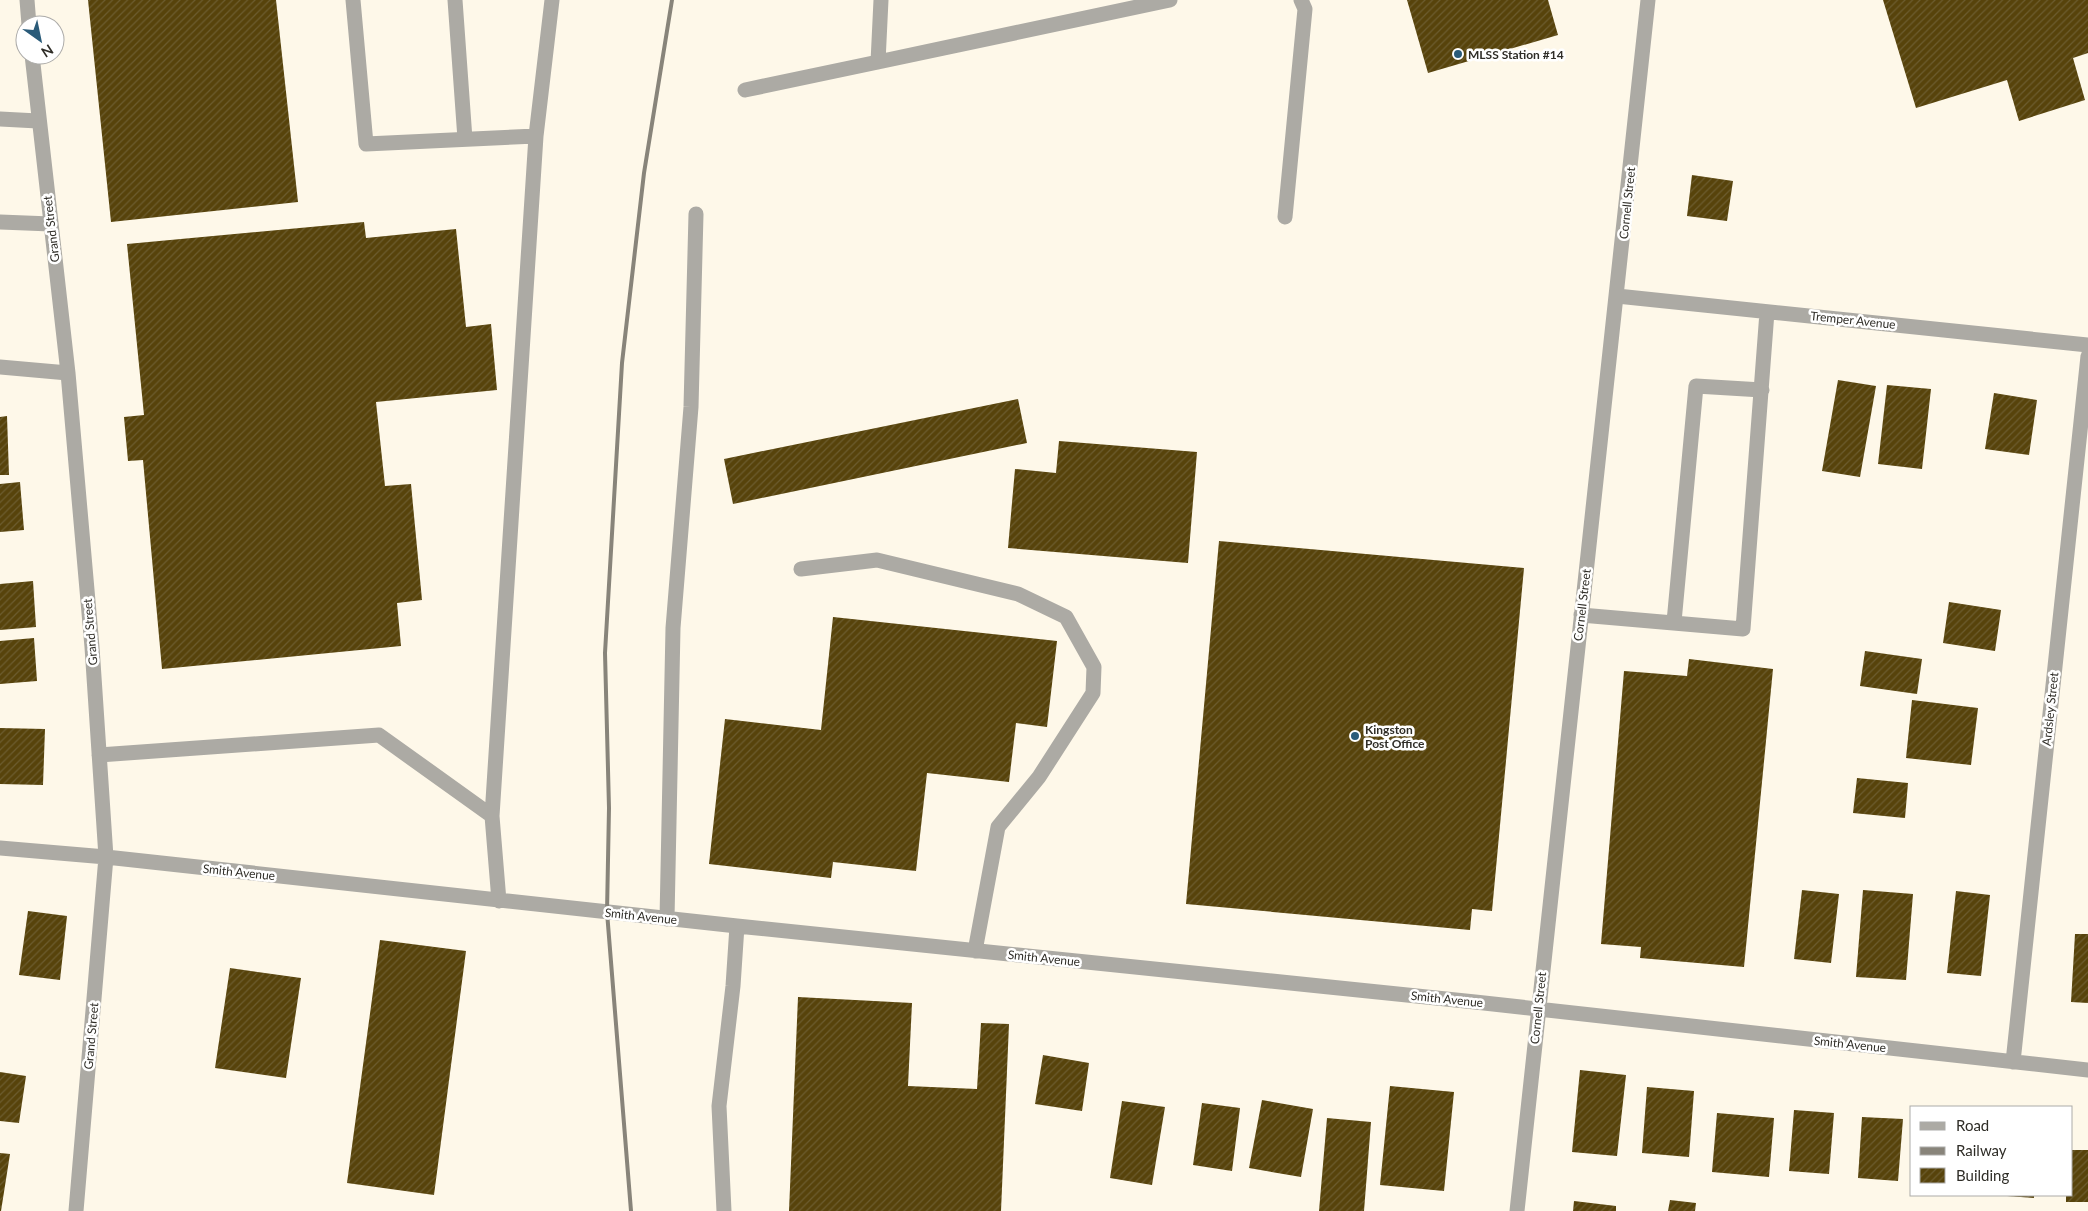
<svg xmlns="http://www.w3.org/2000/svg" width="2088" height="1211" viewBox="0 0 2088 1211" font-family="Lato,sans-serif">
<style>
.building{fill:url(#building-hatch)}
.lines{fill:none;stroke-linecap:round;stroke-linejoin:round}
.minor{stroke:#acaaa4;stroke-width:15}
.rail{stroke:#88847a;stroke-width:4}
.poi-dot{fill:#2a5b79;stroke:#fff;stroke-width:2}
.labels{text-anchor:middle;dominant-baseline:central;stroke-width:5;stroke-linejoin:round;paint-order:stroke}
.poi-label{font-size:12px;font-weight:bold;fill:#2f2d27;stroke:#fff;text-anchor:start}
.street-label{font-size:12px;fill:#2f2d27;stroke:#fff}
</style>
<defs>
<pattern id="building-hatch" width="6" height="6" patternUnits="userSpaceOnUse" patternTransform="scale(1.25)"><rect width="6" height="6" fill="#57430b"/><path d="M-1 1l2-2M0 6l6-6M5 7l2-2" fill="none" stroke="#6c5c2f"/></pattern>
</defs>
<rect width="100%" height="100%" fill="#fef8e9"/>
<!-- building -->
<path class="building" d="M88 0H276L298 202 111 222Z
M1407 0H1548L1558 35 1428 73Z
M1883 0H2088V53L2073 58 2085 100 2019 121 2007 80 1916 108Z
M1692 175 1733 181 1727 221 1687 216Z
M364 222 366 238 456 229 466 327 491 324 497 390 376 402 385 486 411 484 422 600 397 603 401 646 162 669 143 460 128 461 124 417 144 415 127 244Z
M1838 380 1876 386 1860 477 1822 471Z
M1887 385 1931 389 1922 469 1878 464Z
M1994 393 2037 400 2029 455 1985 449Z
M1018 399 1027 443 733 504 724 459Z
M7 416 9 475H0V417Z
M1059 441 1197 452 1188 563 1008 548 1015 469 1056 473Z
M20 482 24 530 0 532V484Z
M1219 541 1524 568 1492 911 1472 909 1470 930 1186 904Z
M33 581 36 627 0 630V584Z
M1949 602 2001 610 1995 651 1943 643Z
M833 617 1057 641 1047 727 1016 723 1009 782 927 773 916 871 833 862 831 878 709 864 725 719 821 730Z
M34 638 37 681 0 684V641Z
M1865 651 1922 659 1917 694 1860 686Z
M1689 659 1773 669 1744 967 1640 958 1641 947 1601 944 1624 671 1687 676Z
M1912 700 1978 708 1971 765 1906 758Z
M0 728 45 729 43 785 0 784Z
M1857 778 1908 783 1905 818 1853 813Z
M1802 890 1839 894 1831 963 1794 959Z
M1863 890 1913 894 1906 980 1856 977Z
M1956 891 1990 895 1981 976 1947 973Z
M28 911 67 916 60 980 19 975Z
M2075 934H2088V1003L2071 1002Z
M380 940 466 951 434 1195 347 1183Z
M230 968 301 978 286 1078 215 1068Z
M798 997 912 1003 908 1086 977 1089 981 1023 1009 1024 1001 1211H789Z
M1043 1055 1089 1063 1082 1111 1035 1104Z
M1580 1070 1626 1075 1617 1156 1572 1152Z
M0 1072 26 1076 19 1123 0 1121Z
M1390 1086 1454 1092 1444 1191 1380 1185Z
M1647 1087 1694 1091 1689 1157 1642 1153Z
M1262 1100 1313 1109 1301 1177 1249 1168Z
M1122 1101 1165 1107 1152 1185 1110 1178Z
M1202 1103 1240 1108 1232 1171 1193 1165Z
M1794 1110 1834 1113 1829 1174 1789 1171Z
M1717 1113 1774 1118 1769 1177 1712 1172Z
M1862 1117 1903 1119 1898 1181 1858 1178Z
M1327 1118 1371 1122 1364 1211H1319Z
M2072 1150H2088V1202H2066V1195H2072Z
M0 1153 10 1154 1 1211H0Z
M2007 1195H2034V1198L2007 1196Z
M1670 1200 1696 1203 1695 1211H1668Z
M1574 1201 1616 1206V1211H1573Z"/>
<g class="lines">
<!-- minor -->
<path class="minor" d="M27 0 29 25
M353 0 366 144 536 136 552 0
M455 0 465 139
M32 55 68 373 92 647 106 857 76 1211
M878 62 1170 0
M745 90 878 62 881 0
M0 119 38 121
M1285 217 1305 9 1301 0
M0 222 51 224
M1617 296 2088 345
M0 367 68 373
M801 569 877 560 1018 594 1066 617 1094 667 1093 693 1039 777 998 827 975 951
M1581 615 1743 629 1767 312
M1674 622 1696 386 1762 390
M99 755 379 735 492 816 499 901
M492 816 536 136
M0 848 106 857 737 926 1475 1002 2088 1070
M667 919 673 628 691 407 696 214
M2013 1062 2088 356
M724 1211 719 1106 733 986 737 926
M1517 1211C1559 807 1606 404 1648 0"/>
<!-- rail -->
<path class="rail" d="M631 1211 607 912 609 808 605 653 622 363 644 173 672 0"/>
</g>
<!-- markers -->
<g class="poi-dot">
<circle cx="1458" cy="54" r="5"/>
<circle cx="1355" cy="736" r="5"/>
</g>
<g class="labels">
<!-- poi labels -->
<g class="poi-label">
<text x="1468" y="54">MLSS Station #14</text>
<text x="1365" y="729">Kingston<tspan x="1365" dy="14">Post Office</tspan></text>
</g>
<!-- street labels -->
<g class="street-label">
<text transform="translate(1627 203) rotate(-84)">Cornell Street</text>
<text transform="translate(51 229) rotate(-97)">Grand Street</text>
<text transform="translate(1853 320) rotate(6)">Tremper Avenue</text>
<text transform="translate(1582 605) rotate(-83)">Cornell Street</text>
<text transform="translate(90 632) rotate(-95)">Grand Street</text>
<text transform="translate(2050 709) rotate(-84)">Ardsley Street</text>
<text transform="translate(239 872) rotate(6)">Smith Avenue</text>
<text transform="translate(641 916) rotate(6)">Smith Avenue</text>
<text transform="translate(1044 958) rotate(6)">Smith Avenue</text>
<text transform="translate(1447 999) rotate(6)">Smith Avenue</text>
<text transform="translate(1538 1008) rotate(-84)">Cornell Street</text>
<text transform="translate(91 1036) rotate(-85)">Grand Street</text>
<text transform="translate(1850 1044) rotate(6)">Smith Avenue</text>
</g>
</g>
<!-- legend -->
<rect x="1910" y="1106" width="162" height="90" fill="#ffffff" stroke="#acaba9"/>
<rect x="1920" y="1122" width="25" height="8" fill="#acaaa4" stroke="#acaba9"/>
<text x="1956" y="1131" font-size="15" fill="#2f2d27">Road</text>
<rect x="1920" y="1147" width="25" height="8" fill="#88847a" stroke="#acaba9"/>
<text x="1956" y="1156" font-size="15" fill="#2f2d27">Railway</text>
<rect x="1920" y="1168" width="25" height="15" fill="url(#building-hatch)" stroke="#acaba9"/>
<text x="1956" y="1181" font-size="15" fill="#2f2d27">Building</text>
<!-- north arrow -->
<g transform="translate(40 40) rotate(147)"><circle r="24" fill="#ffffff" stroke="#acaba9"/>
<path d="M0-4L9 19L0 12L-9 19Z" fill="#2a5b79"/>
<text y="-8" font-size="14" font-weight="bold" text-anchor="middle" fill="#2f2d27">N</text>
</g>
</svg>
